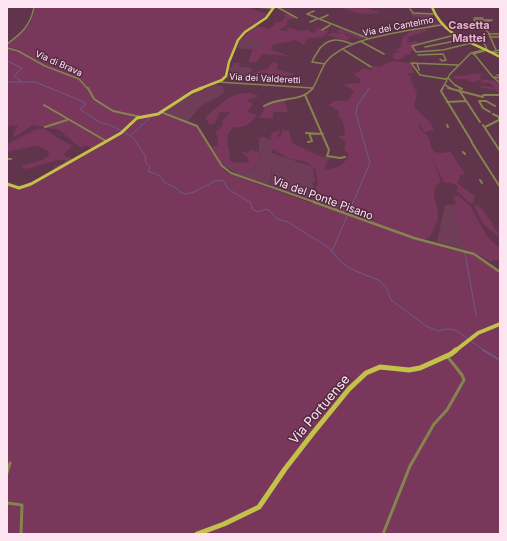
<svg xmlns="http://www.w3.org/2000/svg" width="507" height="541" viewBox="0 0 507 541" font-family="Inter,sans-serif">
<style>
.built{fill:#6f3d58}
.green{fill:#79375c}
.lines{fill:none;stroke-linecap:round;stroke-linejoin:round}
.stream-far1{stroke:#6c5c8a;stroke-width:1}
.stream{stroke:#6c5c8a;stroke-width:1.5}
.minor-far3{stroke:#85844f;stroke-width:1.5}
.minor-far2{stroke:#85844f;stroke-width:2}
.minor-far1{stroke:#85844f;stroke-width:2.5}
.minor{stroke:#85844f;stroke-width:3}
.major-far3{stroke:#c4c14a;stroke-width:2.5}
.major-far2{stroke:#c4c14a;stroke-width:3}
.major-far1{stroke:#c4c14a;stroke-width:4}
.major{stroke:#c4c14a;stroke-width:5}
.labels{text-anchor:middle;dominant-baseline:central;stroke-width:3;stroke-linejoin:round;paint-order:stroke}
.far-street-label{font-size:9px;fill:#fce5f0;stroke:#542a41}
.far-quarter-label{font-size:11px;font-weight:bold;fill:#e4b0c9;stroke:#542a41}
.street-label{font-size:11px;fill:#fce5f0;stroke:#542a41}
.near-street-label{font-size:13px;fill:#fce5f0;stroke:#542a41}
</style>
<rect width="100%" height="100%" fill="#60354b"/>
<!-- built -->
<path class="built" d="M413 13 432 14 437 24 439 25 428 27 417 17 411 16Z
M241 38 262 39 258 50 236 48 239 45 237 44Z
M233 63H240L239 67H248L252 69 251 77 226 78 229 66 232 67Z
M214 85 223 86 224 92 221 95 201 106 188 121 165 112 168 108 191 94Z
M263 137 272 140V153L313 167 315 182 312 183 314 187 311 198 307 199 271 187 272 163 270 183H269L268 185 237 174 224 166 227 165 237 170 254 169 261 160 259 153V138Z
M445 205H452L466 250 437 242Z"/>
<!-- green -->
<path class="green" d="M35 7H245L267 14 244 32 236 41 228 59 224 76 222 79C200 88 178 96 160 112L163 114 197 126 222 168 227 173 311 203 318 183 315 168 306 162 288 158 272 149V140L270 137 272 133 280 130 279 134 276 136 278 137 281 136 282 130 289 131 292 143 320 156 329 158 324 170C336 169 344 166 349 154L344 150 346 142 338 136 345 135 343 121 338 115 339 111 328 105 335 101H348L354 91 343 84 360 83V79L354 75 363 68 372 71V66L380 67 392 61 410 63 414 73H408V75L411 76 410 79 417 93 414 107 429 121 434 130 424 132 419 122C420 133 423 130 428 137 430 141 430 146 432 149 435 155 446 153 450 151L465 174 459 175 460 179 457 183 475 196 473 203H470L457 191 458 187 454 184 444 182 432 158 441 181C428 193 437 200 438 214 438 221 433 230 431 236L421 241 478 257 500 272V534H7V185L15 189 26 187 93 150 86 145 81 148 59 130 33 125 18 135 13 137 14 132 18 126 11 125 7 128V44C22 33 33 26 35 7Z
M342 7H364L375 11 378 10 379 12C368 16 352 13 342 7Z
M289 14 296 18 287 20V25L280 29V31H289L286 27 301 31 310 30V32L315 33 317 29 313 26 315 25 314 27 329 31 323 36 326 37 308 38 304 45 296 40 272 45 271 50C279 51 283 55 291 56L264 54 261 56 257 62H248L253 49H258L262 39 242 38 256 26 269 29 275 24V22H280L286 17 283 15Z
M340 29 357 35 355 37 359 35 364 37 360 39 344 33 345 35 351 37 346 41 326 35 333 33 342 34 336 31Z
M426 29 427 31 408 37 407 43 416 41 419 43 411 46 414 51H410L411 54 406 55C403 58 397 62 393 58L394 53 399 52 396 50 401 47 403 37 412 31Z
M275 62 278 64 277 70 296 74 286 76 275 75 265 73 259 74 258 80H256L252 76 253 73 267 69 271 64Z
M481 73 480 79 495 81 500 84V93L497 92 495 89 494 90 479 87 484 86 495 88 490 83H482L481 80H478L475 82 469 81 466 79H456L452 77Z
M250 93 260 96 247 100V101L253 104 247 112 257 115C251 123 244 129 234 127 222 136 230 147 230 159V161L237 163 248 162 249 161 248 158 241 152 244 151 248 154 250 150 258 151 261 160C256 170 247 172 236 169 231 168 228 165 223 166L212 147 218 145V137L215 133 223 125 222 121 228 115 229 112H219V115L214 124H209L205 117C220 106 229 92 250 93Z
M284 100 288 112H273V118H259L266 105Z
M44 128 56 137 71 145V147L63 155 73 159 54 170V167L65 162 66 160C50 159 39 167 24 169L21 166 42 160 48 156 49 152 41 147 34 146 7 152V144L37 129Z
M458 195 470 206 487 236 500 249V260H493L491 262 479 255 466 250 452 205 456 203 453 198Z
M474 205C486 207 490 225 500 234V238L483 224Z"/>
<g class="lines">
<!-- stream-far1 -->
<path class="stream-far1" d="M7 61 22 68 14 76 21 81
M7 82H35L84 102 85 105 81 108V110L101 123 108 124 122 131
M125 132 134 139 145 155 146 163 150 167 148 171 160 176 165 183 175 187 180 192 186 194 194 192 215 181 223 180 228 189 251 203 252 209 258 212 266 209 270 211 277 219 288 222 329 248 341 262 351 269 378 280 386 287 391 300 426 326 438 331 447 329 456 330 468 339
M131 135 150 118
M332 251 370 163 356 114 357 106 369 88
M465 253 476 315
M471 341 485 351"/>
<!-- stream -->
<path class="stream" d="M483 350 500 360"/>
<!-- minor-far3 -->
<path class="minor-far3" d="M256 7 272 8
M277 7 297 18
M410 9 413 13 433 14
M314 11 307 14 367 38
M474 18H483
M319 19 328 15
M474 20 488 32 496 50
M475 20H492L479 24
M310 22 317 19
M322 30 330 25
M489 34H499L500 37
M455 35 412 46 416 52 443 50 471 43
M491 37H500
M360 41 384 54
M7 44C21 34 31 25 34 7
M425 47 460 40
M7 48 18 51 45 66 79 79 88 89
M344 50 371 67
M492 52 500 50
M492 52 500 53
M473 54 484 51
M474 54 492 76 500 83
M418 55 443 54 446 60 442 61 440 59
M417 63 419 70
M325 64 312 62C314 57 317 53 320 48 330 37 339 39 352 44
M497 75 500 76
M494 77 500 78
M448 78 456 86
M445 79 420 75 411 63 458 65
M218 82 312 88
M445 85 452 89
M455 85 462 89
M312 89C318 81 320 70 326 62 347 36 410 31 441 25
M442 89 447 80 445 79 448 78 450 74 471 53 487 49 482 39"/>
<!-- minor-far2 -->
<path class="minor-far2" d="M88 88 94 99 113 111 141 117
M443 88 441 91 472 142
M448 88 483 97
M460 88 462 89
M459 90 480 122
M305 95 329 150 327 156 340 158 345 157
M483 95H500
M447 102 466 101
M44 105 106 141
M264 106C279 96 301 103 313 88
M161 112 197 126 222 166 231 173 317 203
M490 112 483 108 479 101H486L495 106
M447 125 448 127
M483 125 500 151
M45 127 67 120
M485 127 499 120V117L493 114
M306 133 323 134
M308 142 312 141 309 133
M472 143 500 187
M463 152 465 154
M7 159H11
M480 180 482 183"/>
<!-- minor-far1 -->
<path class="minor-far1" d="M314 202 414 238 474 254 500 272"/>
<!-- minor -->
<path class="minor" d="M7 473 10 463
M7 503 22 505 21 534
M383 534 410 466 434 424 447 410 464 380 462 375 447 356"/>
<!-- major-far3 -->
<path class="major-far3" d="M432 7C444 38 474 42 500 57
M199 89 222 80 226 76 229 62 238 40 245 32 266 18 274 7"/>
<!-- major-far2 -->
<path class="major-far2" d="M7 184 19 188 31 184 121 133 137 118 158 114 192 92 202 88"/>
<!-- major-far1 -->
<path class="major-far1" d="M455 351 478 333 500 324"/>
<!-- major -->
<path class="major" d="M197 534 224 524 259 507 285 469 313 433 349 389 366 373 380 367 409 370 420 368 451 354 456 350"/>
</g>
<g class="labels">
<!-- far-street labels -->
<g class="far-street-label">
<text transform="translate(398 26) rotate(-11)">Via dei Cantelmo</text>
<text transform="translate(59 63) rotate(24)">Via di Brava</text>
<text transform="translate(265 78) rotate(3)">Via dei Valderetti</text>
</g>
<!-- far-quarter labels -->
<g class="far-quarter-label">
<text x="469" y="25">Casetta<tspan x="469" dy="13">Mattei</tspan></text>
</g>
<!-- street labels -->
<g class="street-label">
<text transform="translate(323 198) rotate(20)">Via del Ponte Pisano</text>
</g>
<!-- near-street labels -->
<g class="near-street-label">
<text transform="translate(319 409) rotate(-50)">Via Portuense</text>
</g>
</g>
<!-- border -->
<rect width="507" height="541" fill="none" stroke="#fce5f0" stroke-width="16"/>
</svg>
